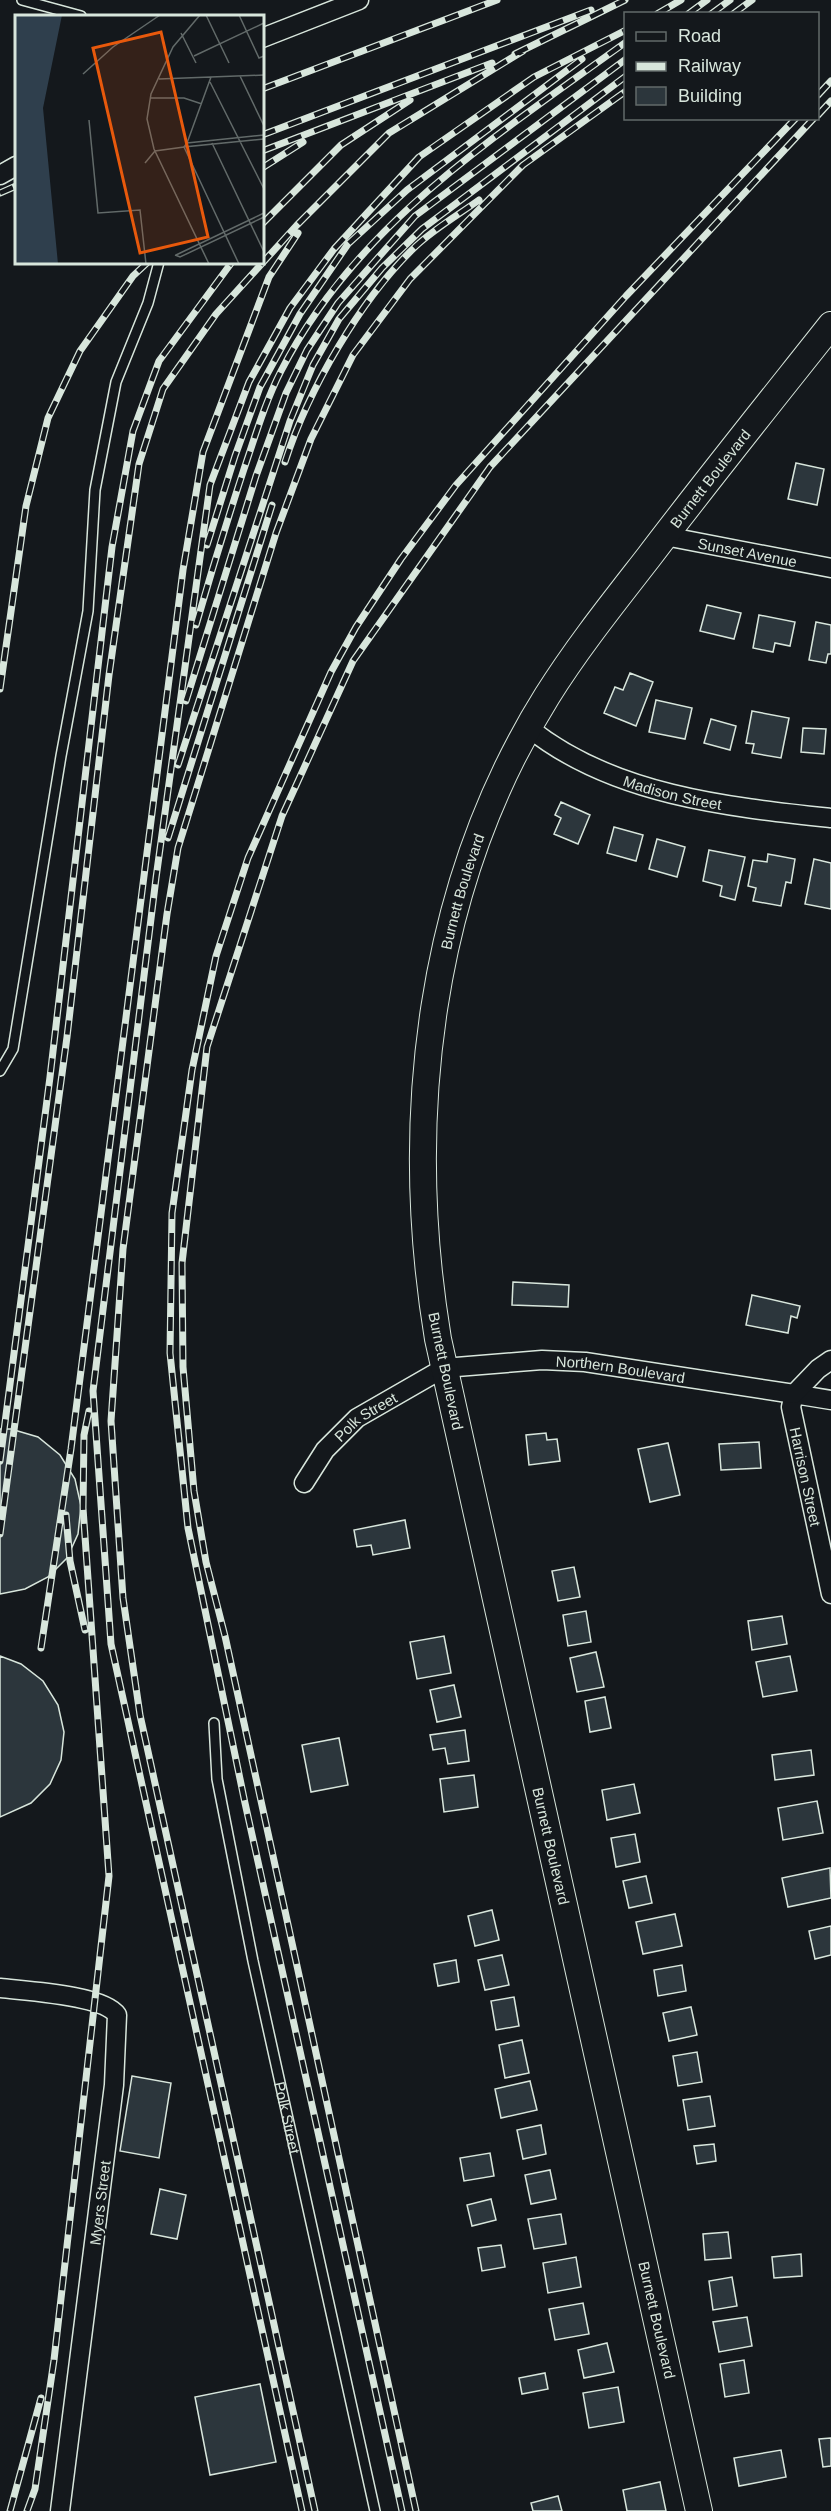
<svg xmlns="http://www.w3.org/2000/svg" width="831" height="2511" viewBox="0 0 831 2511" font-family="Arial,sans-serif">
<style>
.building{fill:#2c363c;stroke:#d8e6dc;stroke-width:1.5}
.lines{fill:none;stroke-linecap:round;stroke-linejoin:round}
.lane-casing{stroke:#d8e6dc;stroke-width:12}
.street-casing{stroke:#d8e6dc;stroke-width:21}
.secondary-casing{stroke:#d8e6dc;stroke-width:28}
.lane{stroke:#14181c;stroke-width:9}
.street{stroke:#14181c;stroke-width:18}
.secondary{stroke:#14181c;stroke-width:26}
.rail-casing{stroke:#d8e6dc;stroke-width:7}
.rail{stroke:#14181c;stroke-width:4.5;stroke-dasharray:14;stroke-linecap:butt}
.labels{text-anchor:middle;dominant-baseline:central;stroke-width:4.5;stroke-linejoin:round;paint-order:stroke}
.street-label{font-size:15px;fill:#d8e6dc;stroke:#14181c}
.inset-road{fill:none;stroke:#626a69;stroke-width:1.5}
.view{fill:#e8590c;fill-opacity:0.15;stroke:#e8590c;stroke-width:3}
.inset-edge{fill:none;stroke:#d8e6dc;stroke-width:3}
</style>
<rect width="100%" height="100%" fill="#14181c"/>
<!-- building -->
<path class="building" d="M796 463 824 469 817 505 788 499Z
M707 605 741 613 734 639 700 631Z
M759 615 795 622 790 646 775 643 773 652 753 648Z
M816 622 831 625V654H828L826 663 809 660Z
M630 673 653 682 636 726 604 713 615 687 623 690Z
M656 700 692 708 685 739 649 732Z
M752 711 789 718 781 758 752 753 754 744 746 743Z
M711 719 736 726 730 750 704 743Z
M803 728 826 729 824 754 801 752Z
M561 802 590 815 578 844 554 834 561 818 555 815Z
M614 827 643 835 636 861 607 853Z
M657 839 685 847 677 877 649 869Z
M709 850 745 857 735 900 720 896 722 886 703 881Z
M768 854 795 859 791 883 786 882 781 906 753 901 756 888 748 886 753 860 767 862Z
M814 859 831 863V909L805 904Z
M513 1282 569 1285 568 1307 512 1305Z
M752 1295 800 1306 797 1318 791 1316 788 1333 746 1325Z
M0 1429H11L38 1437 60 1455 75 1479 81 1506 78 1534 67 1558 48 1577 25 1589 0 1594Z
M546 1433 547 1440 557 1439 560 1461 529 1465 526 1435Z
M759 1442 761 1468 721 1470 719 1444Z
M668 1443 680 1495 650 1502 638 1449Z
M405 1520 410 1548 373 1555 371 1545 357 1547 354 1530Z
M574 1567 580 1597 558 1601 552 1571Z
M586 1611 591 1642 568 1646 563 1615Z
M782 1616 787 1644 752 1650 748 1621Z
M444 1636 451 1673 417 1679 410 1642Z
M596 1652 604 1687 577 1692 570 1658Z
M0 1656 21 1664 43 1681 58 1705 64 1732 61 1760 50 1784 31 1803 0 1817Z
M790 1656 797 1691 763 1697 756 1662Z
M454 1685 461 1717 437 1722 430 1690Z
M605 1697 611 1728 590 1732 585 1701Z
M465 1730 469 1761 448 1764 445 1748 433 1750 430 1735Z
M339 1738 348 1785 311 1792 302 1745Z
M811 1750 814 1775 775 1780 772 1755Z
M474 1775 478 1807 444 1812 440 1779Z
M634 1784 640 1813 607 1820 602 1790Z
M817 1801 823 1833 783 1840 778 1808Z
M635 1834 640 1862 616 1867 611 1838Z
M830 1868 831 1898 788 1907 782 1878Z
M646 1876 652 1903 629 1908 623 1881Z
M492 1910 499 1940 475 1946 468 1916Z
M675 1914 682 1946 643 1954 636 1922Z
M831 1926V1955L815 1959 809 1931Z
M502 1955 509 1985 485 1990 478 1960Z
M456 1960 459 1982 438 1986 434 1964Z
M682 1965 686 1991 658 1996 654 1970Z
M514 1997 519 2026 496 2030 491 2001Z
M691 2007 697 2035 669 2041 663 2013Z
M522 2040 529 2073 505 2078 499 2045Z
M697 2052 702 2082 678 2086 673 2056Z
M132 2076 171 2083 159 2158 120 2151Z
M530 2081 537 2110 501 2118 495 2089Z
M710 2096 715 2126 688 2130 683 2100Z
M541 2125 546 2154 523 2159 517 2130Z
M714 2144 716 2161 697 2164 694 2146Z
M490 2153 494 2176 464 2181 460 2158Z
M550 2170 556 2199 531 2204 525 2175Z
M160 2189 186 2195 177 2239 151 2234Z
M491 2199 496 2220 472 2226 467 2205Z
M561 2214 566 2244 534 2249 528 2219Z
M728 2232 731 2258 705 2260 703 2234Z
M501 2245 505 2267 482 2271 478 2248Z
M801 2254 802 2276 774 2278 772 2257Z
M576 2257 581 2287 548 2293 543 2263Z
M732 2277 737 2306 713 2310 709 2281Z
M583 2303 589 2334 555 2340 549 2309Z
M747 2317 752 2346 719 2352 713 2322Z
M607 2343 614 2372 584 2378 578 2350Z
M744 2360 749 2393 725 2397 720 2364Z
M545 2373 548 2389 522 2394 519 2378Z
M260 2384 276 2462 210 2475 195 2397Z
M618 2387 624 2422 589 2428 583 2393Z
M831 2438V2466L823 2467 819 2439Z
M781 2450 786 2477 739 2486 734 2458Z
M660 2482 666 2511H627L623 2490Z
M558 2496 562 2511H533L531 2503Z"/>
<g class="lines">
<!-- lane casing -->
<g class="lane-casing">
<g id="lane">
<path d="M22 0 81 16"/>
<path d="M0 1071 13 1049 61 756 88 611 95 490 116 382 148 303 159 262"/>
<path id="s1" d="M214 1723 217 1779 253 1961 375 2511"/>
</g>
</g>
<!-- street casing -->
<g class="street-casing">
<g id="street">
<path d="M262 38 359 0"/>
<path d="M0 175 16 166"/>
<path id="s2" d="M665 536 831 568"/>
<path id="s3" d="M529 728C612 795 728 807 831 818"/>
<path id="s4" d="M831 1400 794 1394 791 1407 831 1594"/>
<path id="s5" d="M304 1483 325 1450 357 1418 444 1368 542 1360 585 1362 794 1394 818 1369 831 1360"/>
<path d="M0 1988C25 1991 104 1995 117 2015L114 2085 60 2511"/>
</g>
</g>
<!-- secondary casing -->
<g class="secondary-casing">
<g id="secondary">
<path id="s6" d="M699 2511 438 1339C402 1121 428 886 547 696 577 648 613 603 648 558 708 479 770 402 831 325"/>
</g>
</g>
<!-- lane -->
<use href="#lane" class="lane"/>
<!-- street -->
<use href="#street" class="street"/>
<!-- secondary -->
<use href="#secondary" class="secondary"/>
<!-- rail casing -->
<g class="rail-casing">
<path id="rail" d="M657 14 681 0
M688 14 707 0
M711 14 730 0
M733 14 752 0
M515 54 625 0
M262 89 497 0
M818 95 831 81
M818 115 831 101
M262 135 591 10
M262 151 492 63
M262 168 303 142
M0 193 16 186
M262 224 341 145 410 100
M285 462C308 390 361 298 416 246 434 229 458 215 479 200
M207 545 235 456 260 387 300 314 348 244 407 190 582 59
M196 625C211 573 227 521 244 469 255 437 265 402 281 371 357 223 495 137 626 42
M0 689 26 506 48 418 80 351 133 276 148 262
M186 701 256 476 286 393 307 350 338 303 415 216 626 59
M178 765 290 421 313 365 339 319 382 268 422 229 626 76
M168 838 272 505
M0 1461 50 1077 112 547 133 431 159 361 232 262
M66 1515 70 1561 85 1630
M0 1534 67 1037 109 675 139 464 163 389 216 314 297 225 389 133 523 51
M41 1648 71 1449 183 570 203 452 269 277 298 233
M10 2511 41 2398
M27 2511 35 2489 54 2360 109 1876 83 1508 84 1435 89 1411
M302 2511 111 1644 93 1391 156 878 210 485 249 382 290 308 334 249 419 157 534 77 626 30
M315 2511 140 1715 123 1598 111 1421 123 1249 167 914 178 848 276 533 311 439 353 355 410 279 523 165 626 91
M402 2511 245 1803 188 1528 170 1353 172 1213 192 1070 216 956 248 858 331 672 356 627 401 559 456 485 626 296 796 118
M416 2511 225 1636 206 1562 194 1491 183 1367 182 1263 207 1047 282 816 353 661 490 467 814 118"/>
</g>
<!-- rail -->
<use href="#rail" class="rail"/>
</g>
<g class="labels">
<!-- street labels -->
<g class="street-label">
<text stroke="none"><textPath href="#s6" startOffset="2139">Burnett Boulevard</textPath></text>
<text stroke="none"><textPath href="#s2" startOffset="84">Sunset Avenue</textPath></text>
<text stroke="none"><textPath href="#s3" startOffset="159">Madison Street</textPath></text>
<text stroke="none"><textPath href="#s6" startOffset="1653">Burnett Boulevard</textPath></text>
<text stroke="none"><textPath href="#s5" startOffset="362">Northern Boulevard</textPath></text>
<text transform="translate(446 1371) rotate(78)">Burnett Boulevard</text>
<text stroke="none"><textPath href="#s5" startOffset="92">Polk Street</textPath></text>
<text stroke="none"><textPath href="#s4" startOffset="122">Harrison Street</textPath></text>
<text transform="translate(551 1846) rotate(77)">Burnett Boulevard</text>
<text stroke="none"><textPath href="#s1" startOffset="402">Polk Street</textPath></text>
<text transform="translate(100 2203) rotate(-83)">Myers Street</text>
<text transform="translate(657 2320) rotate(77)">Burnett Boulevard</text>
</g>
</g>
<!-- overview -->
<g transform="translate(15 15)">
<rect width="249" height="249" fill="#14181c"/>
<path d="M0 0H47L28 93 43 249H0Z" fill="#2f3f4d"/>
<path class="inset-road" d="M185 0 158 32 136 79 132 104 139 134 194 249M191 0 214 48M224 0 244 43 249 41M166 18 181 48M179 41 249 8M68 59 98 32 145 0M225 61 249 111M144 64 249 60M195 67 249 174M136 83H169L187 89M74 105 83 198 125 195 131 249M172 128 196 62M197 128 249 237M130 148 140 136 169 132 172 128 249 120M160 240 165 242 249 202M161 240 249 198M224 249 169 132 249 124"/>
<path class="view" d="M146 17 193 222 125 238 78 33Z"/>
<rect width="249" height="249" class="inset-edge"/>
</g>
<!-- legend -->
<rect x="624" y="12" width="195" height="108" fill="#14181c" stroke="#626a69" stroke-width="1.5"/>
<rect x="636" y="32" width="30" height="9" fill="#14181c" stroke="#626a69" stroke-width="1.5"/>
<text x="678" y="42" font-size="18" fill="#d8e6dc">Road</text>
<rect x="636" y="62" width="30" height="9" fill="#d8e6dc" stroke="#626a69" stroke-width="1.5"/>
<text x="678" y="72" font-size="18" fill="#d8e6dc">Railway</text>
<rect x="636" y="87" width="30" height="18" fill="#2c363c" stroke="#626a69" stroke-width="1.5"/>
<text x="678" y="102" font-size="18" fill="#d8e6dc">Building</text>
</svg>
